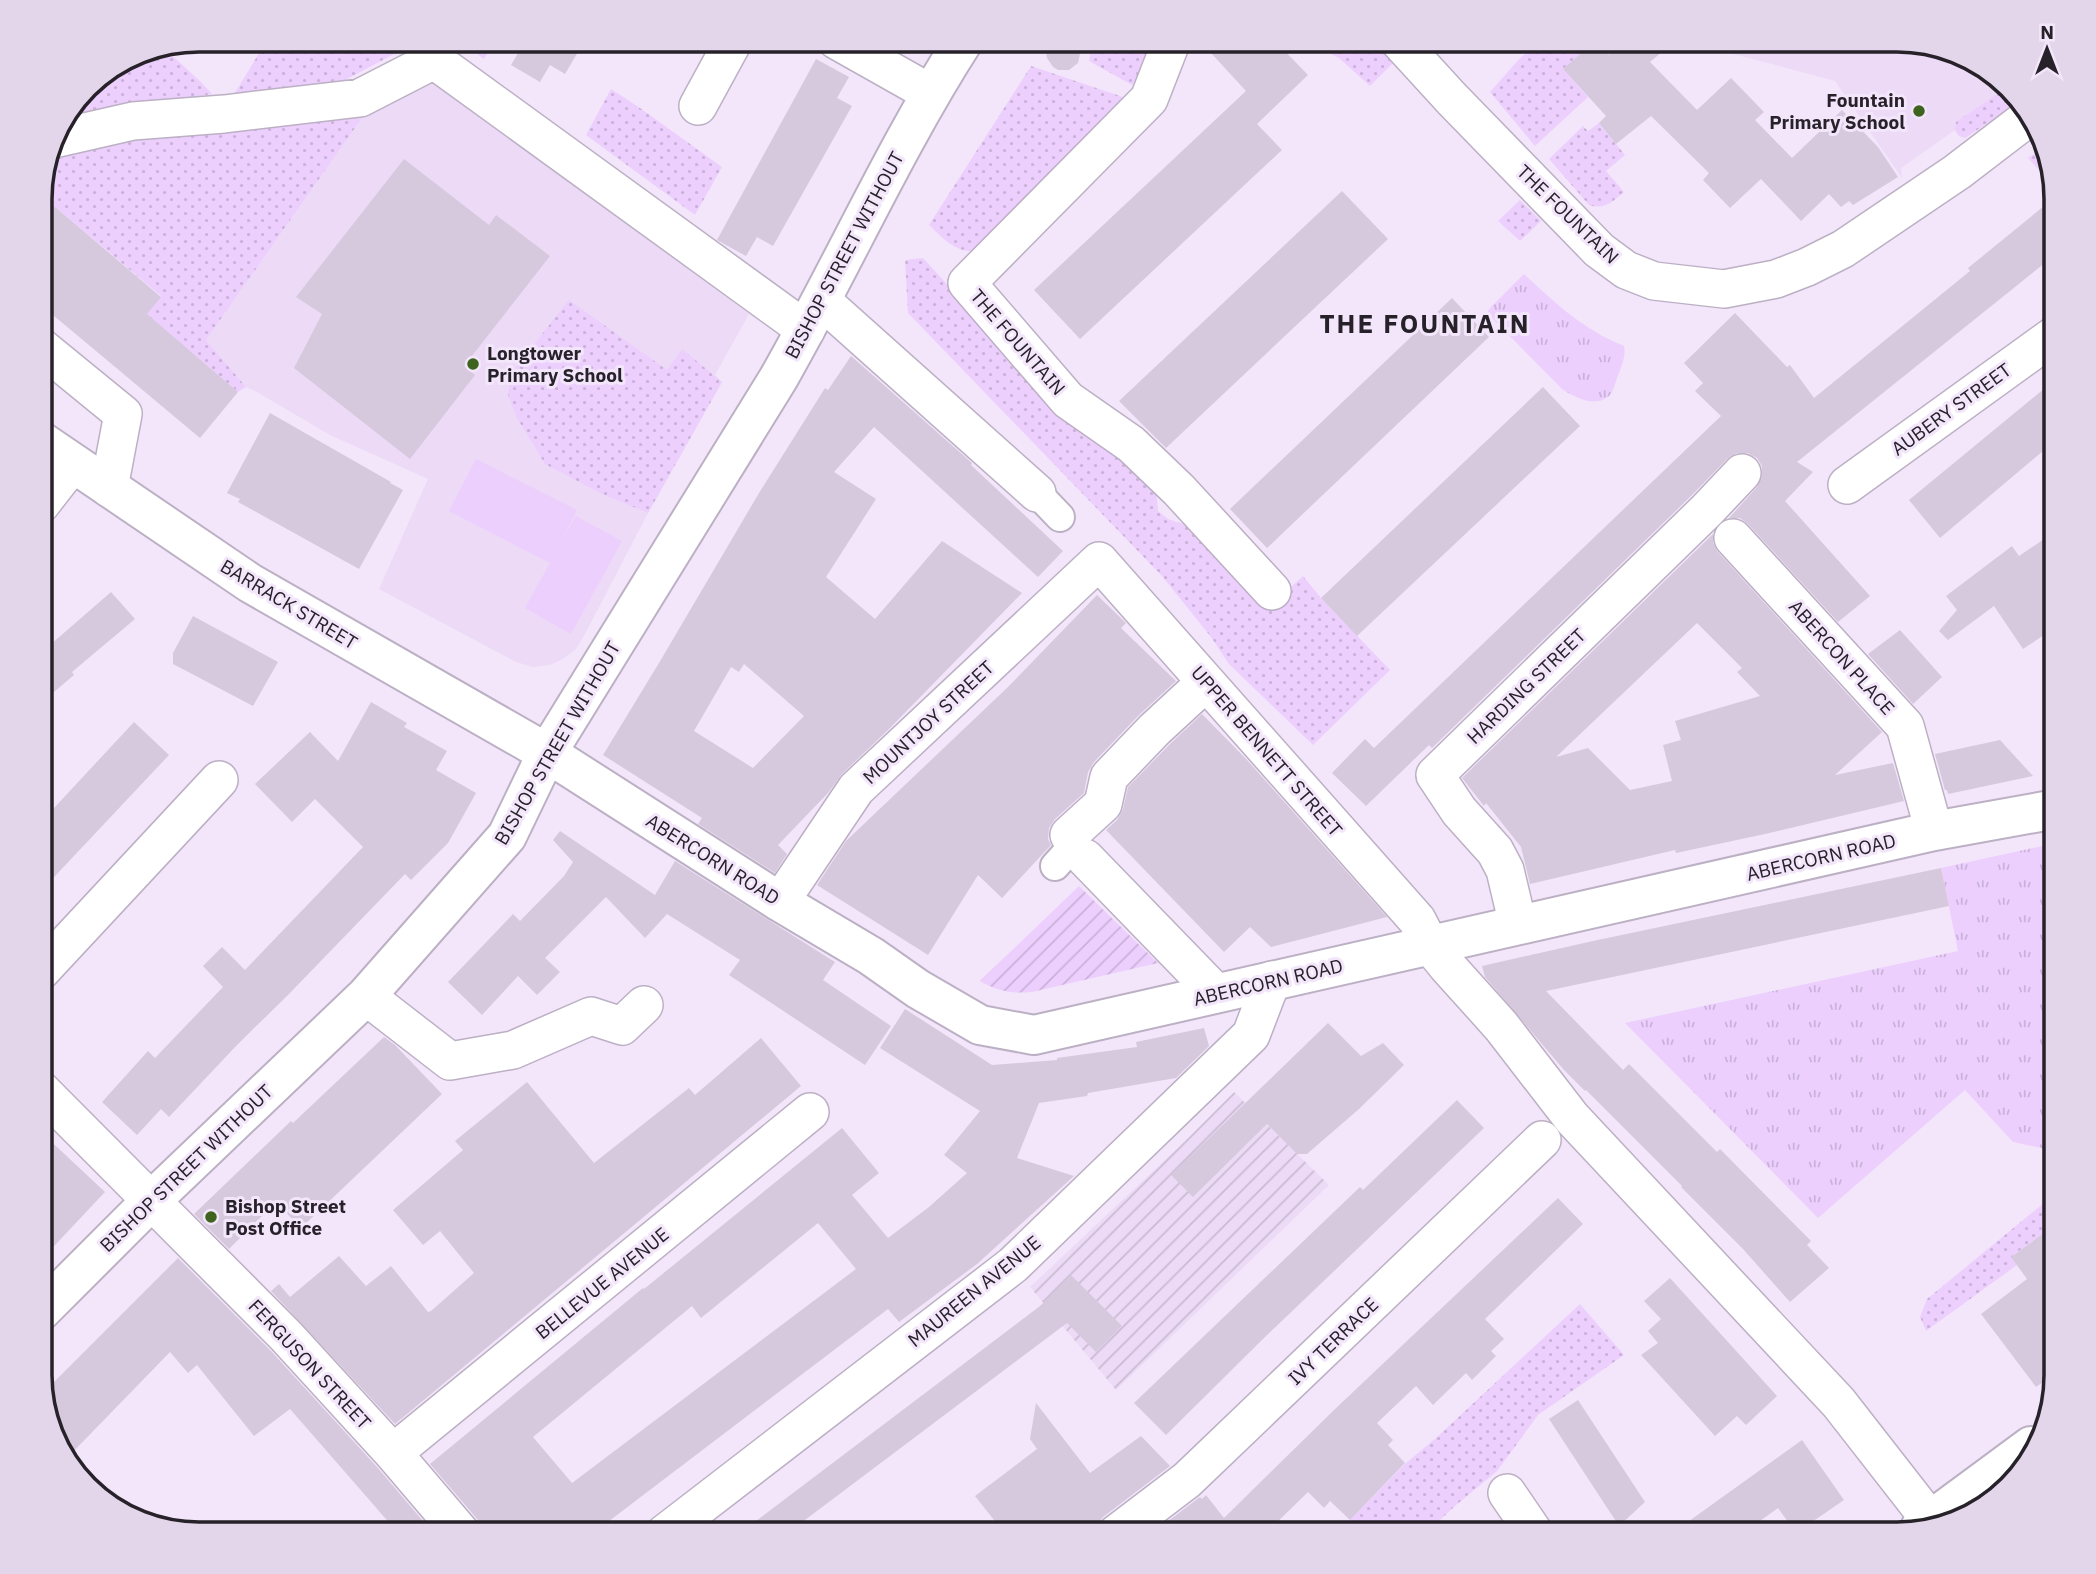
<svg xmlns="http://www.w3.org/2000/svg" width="2096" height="1574" viewBox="0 0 2096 1574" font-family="'IBM Plex Sans',sans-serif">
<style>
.built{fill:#ecdaf6}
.industrial{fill:url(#industrial-furrows)}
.grass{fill:url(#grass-dots)}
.park{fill:url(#park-tufts)}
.garden{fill:url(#garden-furrows)}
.pitch{fill:#eccffd}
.building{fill:#d6c9dd;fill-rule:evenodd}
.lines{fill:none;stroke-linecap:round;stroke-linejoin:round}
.pedestrian-casing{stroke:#bcb0c4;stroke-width:32}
.minor-casing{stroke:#bcb0c4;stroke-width:40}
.tertiary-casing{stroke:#bcb0c4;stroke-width:42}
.secondary-casing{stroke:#bcb0c4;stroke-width:42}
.primary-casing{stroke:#bcb0c4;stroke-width:42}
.pedestrian{stroke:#fff;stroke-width:28}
.minor{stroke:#fff;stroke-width:37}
.tertiary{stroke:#fff;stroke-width:38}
.secondary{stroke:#fff;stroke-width:38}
.primary{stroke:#fff;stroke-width:38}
.poi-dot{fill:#3d631d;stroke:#f3e6fb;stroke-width:2.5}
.labels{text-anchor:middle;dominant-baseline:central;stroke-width:6;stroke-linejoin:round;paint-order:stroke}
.poi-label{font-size:19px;font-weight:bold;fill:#27222a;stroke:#f3e6fb;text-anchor:start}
.street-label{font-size:19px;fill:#27222a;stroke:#f3e6fb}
.district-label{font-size:26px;font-weight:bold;letter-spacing:2px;fill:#27222a;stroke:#f3e6fb}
.rim{fill:none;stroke:#27222a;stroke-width:3.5}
</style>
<defs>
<pattern id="industrial-furrows" width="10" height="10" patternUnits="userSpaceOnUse" patternTransform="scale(1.75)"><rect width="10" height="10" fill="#ecdaf6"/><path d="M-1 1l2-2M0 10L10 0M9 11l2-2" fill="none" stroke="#cabbd3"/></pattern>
<pattern id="grass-dots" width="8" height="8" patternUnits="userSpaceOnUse" patternTransform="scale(1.75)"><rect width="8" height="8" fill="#eccffd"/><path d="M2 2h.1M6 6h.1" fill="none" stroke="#cab1d9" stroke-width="1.8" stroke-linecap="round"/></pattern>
<pattern id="park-tufts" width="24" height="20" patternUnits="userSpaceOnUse" patternTransform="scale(1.75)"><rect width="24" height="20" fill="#eccffd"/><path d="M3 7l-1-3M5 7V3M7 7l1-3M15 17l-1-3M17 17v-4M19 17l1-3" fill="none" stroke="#cab1d9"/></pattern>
<pattern id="garden-furrows" width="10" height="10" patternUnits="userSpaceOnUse" patternTransform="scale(1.75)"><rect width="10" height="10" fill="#eccffd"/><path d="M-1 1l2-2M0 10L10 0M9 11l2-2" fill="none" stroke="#cab1d9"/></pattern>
</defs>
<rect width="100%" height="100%" fill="#f3e6fb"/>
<!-- built -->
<path class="built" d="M1681 40H1897L1994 73 2009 92 1901 168 1902 178 1835 81Z
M430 78 482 118 749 314 715 375 722 382 648 513 585 634 576 649 563 659 550 665 533 667 516 662 379 589 428 479 330 435 257 392 246 387 206 340 364 115Z"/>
<!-- industrial -->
<path class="industrial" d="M1234 1092 1329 1185 1116 1390 1030 1287 1184 1142Z"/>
<!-- grass -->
<path class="grass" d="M267 40H421L343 81 230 101Z
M464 40H495L484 59 462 43Z
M1093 40H1156L1145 69 1132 85 1089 61Z
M1319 40H1374L1395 61 1370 86 1339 58 1316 46Z
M1542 40H1624L1608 55 1595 41 1563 69 1588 97 1535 146 1490 92 1520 58Z
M163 47 202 83 212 94 64 119 94 80 139 52Z
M1031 66 1123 97 1099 130 976 251C955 253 943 238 929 225Z
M2006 88 2018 103 1965 138 1959 136 1955 130 1956 122Z
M611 89 640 108 722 167 695 215 586 135Z
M364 115 206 340 246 387 238 392 146 314 161 296 41 195 48 161 128 132Z
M1599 123 1625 155 1606 171 1624 192C1612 202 1605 210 1589 205L1549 159 1583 126 1588 131Z
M2044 147 2053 186 2028 158Z
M1520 200 1541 221 1520 241 1498 221Z
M923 258 1062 410 1156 488 1158 511 1168 519 1183 524 1205 541 1270 606 1303 576 1321 598 1390 670 1313 745 1229 664 1211 637 1162 576 908 313 905 260Z
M569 300 667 370 682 349 722 382 648 513 600 493 545 464 517 418 508 395 510 375Z
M2056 1193V1224L2012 1256 2017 1265 1926 1331 1920 1317 1927 1299Z
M1580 1304 1624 1355 1538 1415 1497 1471 1455 1506 1425 1534H1336L1406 1463 1436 1438Z"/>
<!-- park -->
<path class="park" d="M1524 274C1555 303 1584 330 1624 346 1626 355 1622 365 1619 373 1616 380 1614 390 1610 395 1596 409 1574 397 1562 389L1487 313 1490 308Z
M2056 843V1151L2013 1142 1965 1090 1818 1218 1625 1023 1958 951 1941 868Z"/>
<!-- garden -->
<path class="garden" d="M1079 886 1158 963 1032 992C1011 994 998 991 980 981Z"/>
<!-- pitch -->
<path class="pitch" d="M476 459 577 510 561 542 576 516 622 541 571 634 525 608 550 563 449 511Z"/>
<!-- building -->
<path class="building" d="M507 40H585L565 74 550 65 540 82 511 65 521 48Z
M1044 40H1083L1078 63 1069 70H1058L1053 67 1047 58Z
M1199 40H1274L1308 75 1257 124 1282 150 1080 339 1034 290 1246 91Z
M1624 40H1676L1650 62 1697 110 1731 78 1764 112 1755 120 1792 158 1842 110 1878 147 1898 177 1853 205 1849 201 1841 207 1829 194 1801 221 1761 179 1730 208 1703 180 1709 173 1651 116 1616 144 1599 123 1606 116 1563 69 1595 41 1608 55Z
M816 59 849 77 837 98 852 106 773 246 757 237 746 256 717 240Z
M404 159 489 225 496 215 550 256 464 366 475 375 410 459 294 368 322 314 296 297Z
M1342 191 1388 239 1166 448 1119 401Z
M41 195 161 297 147 314 238 392 200 438 41 305Z
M2055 197 2056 254 1797 462 1813 472 1785 501 1870 596 1838 622 1748 524 1740 518H1729L1757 487 1762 477V466L1757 458 1748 453H1737L1727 459 1692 495 1432 748 1429 745 1366 806 1332 773 1365 739 1374 748 1721 416 1695 391 1703 383 1684 363 1735 313 1787 367 1790 365 1814 398 1970 271 1968 268Z
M1452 298 1489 337 1267 548 1230 509Z
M851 356 972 463 971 465 1063 551 1038 577 874 427 834 472 876 499 826 577 875 619 942 541 1022 593 890 728 842 774 828 793 778 845 787 854 775 873 698 824 702 818 603 755 659 663 759 493 825 388 828 390ZM744 664 804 716 753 768 694 731 731 667 739 672Z
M2056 379V440L1940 538 1909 500Z
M1543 387 1580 426 1357 636 1321 598Z
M270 413 391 482 390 483 403 490 359 569 238 502 240 499 227 493Z
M2056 531V627L2023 649 1994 606 1948 640 1939 631 1957 610 1946 596 2012 546 2019 556Z
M1713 534V543L1718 552 1882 732 1835 775 1893 763 1904 801 1765 834 1676 853 1675 850 1530 884 1521 847 1486 803 1484 806 1462 778ZM1697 623 1742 668 1737 672 1760 696 1675 721 1681 740 1663 745 1672 781 1630 790 1588 748 1556 757Z
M111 592 135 619 72 672 74 675 41 703V633L50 645Z
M1097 595 1126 623 1121 628 1176 681 1139 715 1094 762 1088 772 1084 793 1055 819 1049 828 1048 839 1051 845 1002 898 978 875 928 955 817 885 846 841 1009 686Z
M193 616 278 662 253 706 173 664V653Z
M1900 630 1942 677 1913 704 1868 654Z
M371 702 407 723 404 727 447 751 436 770 476 793 448 843 411 880 405 874 288 995 237 1045 169 1117 161 1109 137 1135 102 1102 148 1051 155 1058 223 987 203 966 222 947 245 970 363 847 315 799 292 822 255 784 310 732 338 761Z
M1202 714 1248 761 1387 917 1271 947 1250 927 1224 952 1106 830 1117 820 1123 809 1128 787 1169 745Z
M134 722 169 755 41 891V822Z
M2000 740 2033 776 1948 794 1947 790H1945L1935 754Z
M560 831 655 895 675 861 835 962 823 980 891 1026 865 1065 729 975 740 960 667 914 645 938 606 897 545 958 560 972 537 995 518 976 482 1015 448 982 513 914 520 921 564 876 573 862 553 840Z
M1941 868 1949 906 1546 991 1623 1070 1629 1064 1717 1152 1720 1149 1811 1241 1807 1245 1829 1268 1790 1302 1743 1249 1681 1187 1682 1186 1586 1090 1585 1091 1564 1070 1485 977 1482 966 1593 941Z
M905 1009 992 1065 1057 1060V1058L1137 1047 1136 1042 1204 1028 1209 1046 1176 1078 1088 1093 1087 1096 1039 1103 1017 1158 1074 1176 977 1264 899 1322 888 1309 592 1534H482L478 1520 430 1464 643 1288 644 1289 842 1128 879 1173 852 1195 888 1238 929 1207 967 1173 944 1155 980 1111 880 1048ZM818 1223 856 1269 572 1483 533 1437 692 1306 701 1318Z
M1328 1023 1361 1056 1383 1043 1404 1065 1359 1109 1307 1154H1297L1267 1124 1193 1197 1171 1175Z
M384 1037 395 1045 442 1094 301 1228 276 1202 229 1249 194 1214 291 1121 293 1123Z
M761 1038 801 1086 395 1424 271 1291 279 1284 290 1297 339 1256 366 1286 391 1266 428 1312 431 1311 474 1273 440 1231 423 1245 393 1210 463 1150 455 1141 527 1082 594 1163 689 1088 695 1095Z
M1457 1100 1484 1128 1265 1337 1166 1435 1134 1403 1360 1187 1363 1190Z
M41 1132 105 1192 41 1260Z
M1558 1198 1583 1224 1485 1319 1504 1339 1491 1351 1496 1356 1472 1380 1466 1373 1433 1405 1416 1386 1377 1423 1393 1440 1388 1445 1405 1463 1350 1520 1330 1501 1324 1508 1308 1492 1265 1534H1151L1200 1497 1202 1499 1206 1495 1224 1518 1334 1410Z
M2056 1224V1373L2036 1387 1981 1314 2027 1279 2011 1257Z
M178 1258 271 1351 377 1467 434 1534H399L290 1409 254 1436 197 1365 188 1373 170 1352 67 1458 57 1445 43 1393Z
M1071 1275 1122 1326 1096 1352 1067 1323 789 1532 785 1534H739L1040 1306Z
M1670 1278 1777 1396 1746 1425 1737 1416 1715 1436 1641 1355 1658 1343 1648 1331 1661 1319 1644 1301Z
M1578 1400 1645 1502 1619 1526 1549 1419Z
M1036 1403 1090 1473 1141 1436 1170 1466 1103 1517 1097 1525 1095 1534H1005L975 1496 1037 1449 1030 1439Z
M1802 1440 1844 1500 1796 1533 1778 1508 1742 1534H1671Z"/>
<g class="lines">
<!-- pedestrian casing -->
<g class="pedestrian-casing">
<path id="pedestrian" d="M1037 493 1060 517
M1055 866 1072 847 1069 835"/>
</g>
<!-- minor casing -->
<g class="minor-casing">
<path id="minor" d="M836 40 930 93
M1172 40 1149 99 967 283 1068 400 1131 444 1179 490 1272 591
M1398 40 1452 99 1599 250 1626 270 1654 281 1724 289 1776 279 1807 267 1843 249 1957 172 2029 117
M698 106 734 40
M54 139 133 121 224 114 360 98 434 60 806 330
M821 300 1037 493
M41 347 123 414 109 488
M1847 485 2056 334
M41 504 73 463
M1733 538 1905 726 1934 831
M1069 835 1103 804 1109 777 1154 730 1206 682
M1085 858 1216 993
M780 902 856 789 1099 561 1417 920 1430 945 1447 966 1501 1026 1572 1118 1839 1403 1931 1521
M1518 925 1505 870 1495 851 1459 811 1435 775 1707 510 1742 473
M41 971 219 780
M366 996 450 1061 513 1050 591 1016 622 1026 644 1005
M41 1090 286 1336 393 1453 462 1534
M393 1453 810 1112
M1507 1493 1535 1534
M664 1534 1013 1265 1251 1035 1272 980
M1116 1534 1187 1480 1542 1140"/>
</g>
<!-- tertiary casing -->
<g class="tertiary-casing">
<path id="tertiary" d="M41 1311 152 1200 366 996 507 836 547 753 778 379C842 267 894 149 964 40"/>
</g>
<!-- secondary casing -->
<g class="secondary-casing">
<path id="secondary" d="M41 441 250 583 547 753 780 902 871 956 918 989 980 1025 1034 1035 1934 831 2056 809"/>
</g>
<!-- primary casing -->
<g class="primary-casing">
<path id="primary" d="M1920 1528 2031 1446"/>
</g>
<!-- pedestrian -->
<use href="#pedestrian" class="pedestrian"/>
<!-- minor -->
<use href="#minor" class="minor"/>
<!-- tertiary -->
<use href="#tertiary" class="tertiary"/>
<!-- secondary -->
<use href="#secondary" class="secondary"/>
<!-- primary -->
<use href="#primary" class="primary"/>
</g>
<!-- markers -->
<g class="poi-dot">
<circle cx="1919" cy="111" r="7"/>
<circle cx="473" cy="364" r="7"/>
<circle cx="211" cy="1217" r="7"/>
</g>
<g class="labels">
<!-- poi labels -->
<g class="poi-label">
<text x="1905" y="100" text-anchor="end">Fountain<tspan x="1905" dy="22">Primary School</tspan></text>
<text x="487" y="353">Longtower<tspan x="487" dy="22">Primary School</tspan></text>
<text x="225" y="1206">Bishop Street<tspan x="225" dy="22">Post Office</tspan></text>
</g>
<!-- street labels -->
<g class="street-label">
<text transform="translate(1568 214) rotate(44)">THE FOUNTAIN</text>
<text transform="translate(844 255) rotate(-62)">BISHOP STREET WITHOUT</text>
<text transform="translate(1018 342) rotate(49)">THE FOUNTAIN</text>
<text transform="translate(1951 409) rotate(-36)">AUBERY STREET</text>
<text transform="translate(289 604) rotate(31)">BARRACK STREET</text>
<text transform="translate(1842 657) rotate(48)">ABERCON PLACE</text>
<text transform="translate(1526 686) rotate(-44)">HARDING STREET</text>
<text transform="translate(928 722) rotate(-43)">MOUNTJOY STREET</text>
<text transform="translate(557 743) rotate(-60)">BISHOP STREET WITHOUT</text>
<text transform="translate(1267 751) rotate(49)">UPPER BENNETT STREET</text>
<text transform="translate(1821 857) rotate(-13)">ABERCORN ROAD</text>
<text transform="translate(713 859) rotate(32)">ABERCORN ROAD</text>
<text transform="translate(1268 982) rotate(-13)">ABERCORN ROAD</text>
<text transform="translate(186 1168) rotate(-44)">BISHOP STREET WITHOUT</text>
<text transform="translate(602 1283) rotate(-39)">BELLEVUE AVENUE</text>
<text transform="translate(974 1291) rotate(-39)">MAUREEN AVENUE</text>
<text transform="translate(1333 1341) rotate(-44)">IVY TERRACE</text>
<text transform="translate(310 1364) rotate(47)">FERGUSON STREET</text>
</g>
<!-- district labels -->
<g class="district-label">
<text x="1425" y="323">THE FOUNTAIN</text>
</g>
</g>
<!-- crop -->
<path d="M0 0H2096V1574H0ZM199 52H1897A147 147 0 0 1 2044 199V1375A147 147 0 0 1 1897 1522H199A147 147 0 0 1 52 1375V199A147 147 0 0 1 199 52Z" fill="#e3d6ea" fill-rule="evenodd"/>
<path class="rim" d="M199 52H1897A147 147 0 0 1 2044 199V1375A147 147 0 0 1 1897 1522H199A147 147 0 0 1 52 1375V199A147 147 0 0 1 199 52Z"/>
<!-- north arrow -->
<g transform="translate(2047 49)" stroke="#f3e6fb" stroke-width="5" paint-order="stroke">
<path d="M0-5L12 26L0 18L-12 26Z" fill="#27222a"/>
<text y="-10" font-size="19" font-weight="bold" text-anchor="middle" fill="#27222a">N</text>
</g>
</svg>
